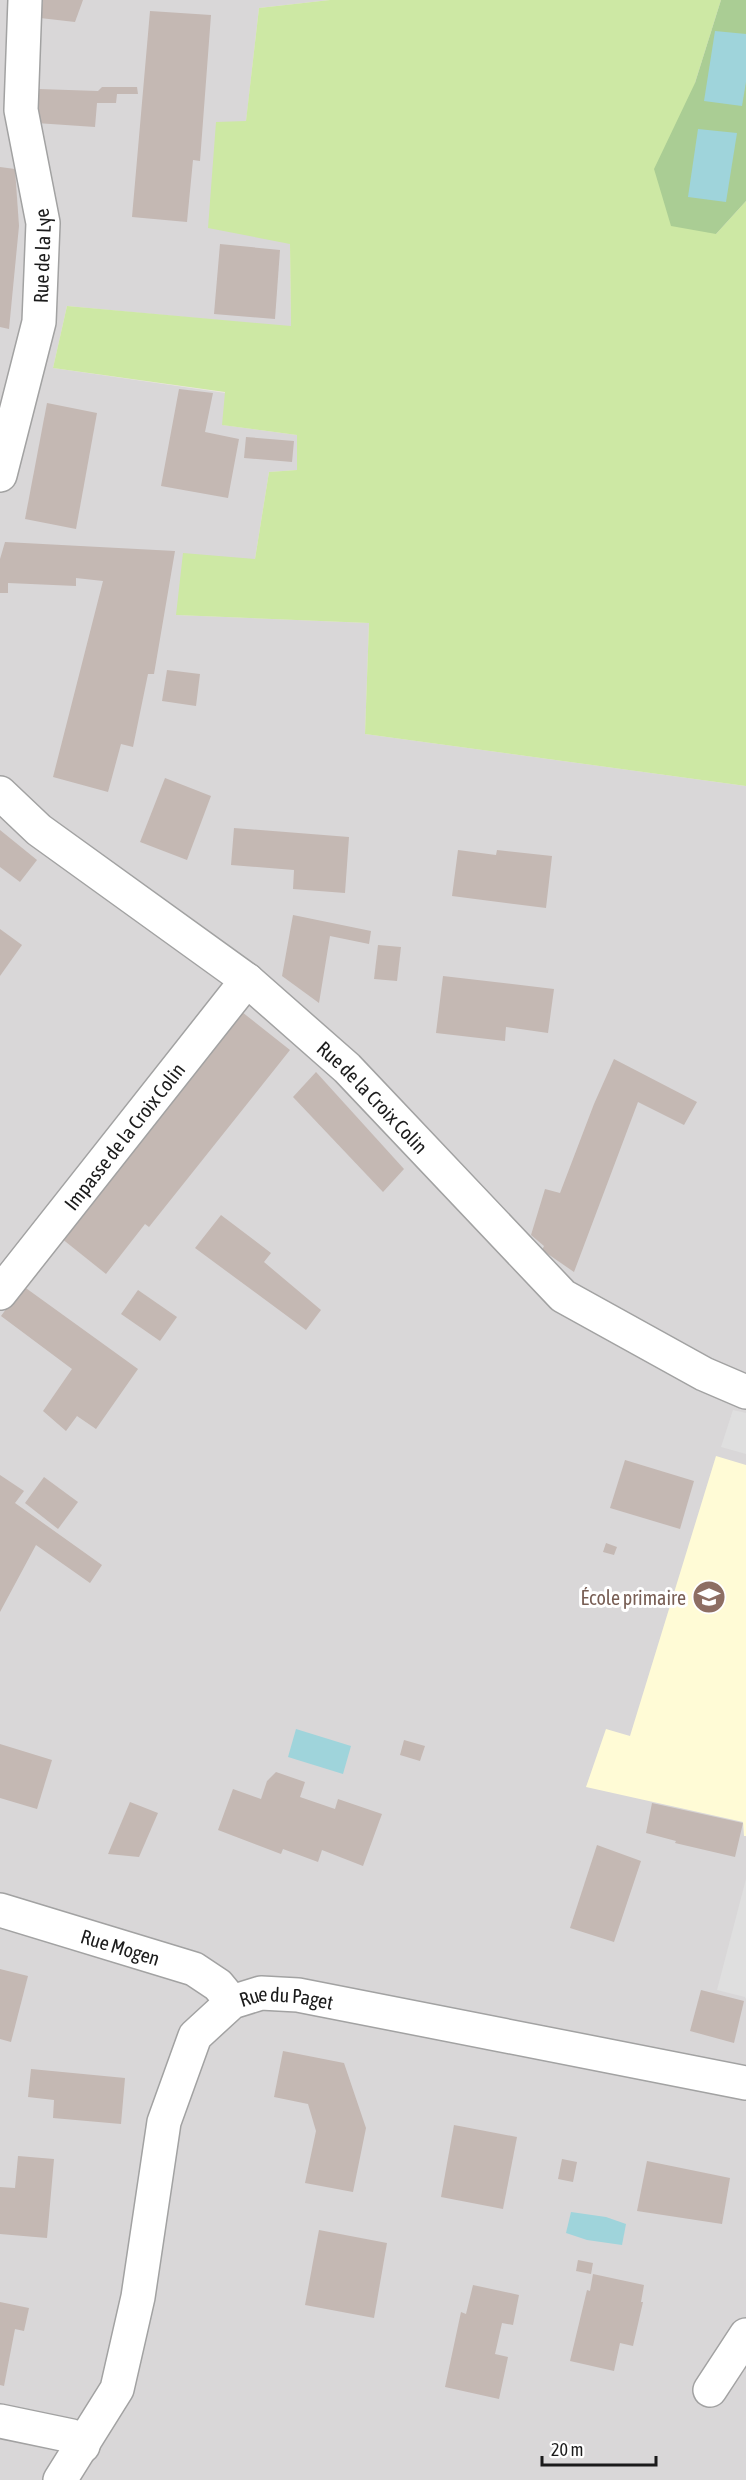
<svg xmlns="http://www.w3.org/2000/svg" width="746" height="2480" viewBox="0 0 746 2480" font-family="'Asap Condensed',sans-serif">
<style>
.residential{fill:#d9d7d8}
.education{fill:#fffbd6}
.grass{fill:#cde8a4}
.forest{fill:#aacd94}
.parking{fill:#dfdfdf}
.water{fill:#9fd4db}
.building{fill:#c4b8b3}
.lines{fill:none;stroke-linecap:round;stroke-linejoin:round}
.minor-casing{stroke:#a2a2a2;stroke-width:36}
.tertiary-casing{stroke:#a2a2a2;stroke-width:36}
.minor{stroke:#fff;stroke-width:33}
.tertiary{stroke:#fff;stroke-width:33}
.labels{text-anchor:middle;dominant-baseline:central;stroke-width:6;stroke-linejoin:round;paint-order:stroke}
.street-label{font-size:20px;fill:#1b1b1b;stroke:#fff}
.education-label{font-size:20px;fill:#785e54;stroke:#fff;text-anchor:end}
</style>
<rect width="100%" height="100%" fill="#ede7e0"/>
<polygon class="residential" points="0,0 330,0 259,8 246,122 216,123 290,244 291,327 67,306 53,368 226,393 223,425 297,435 297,470 269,472 255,559 176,615 369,623 365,734 746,786 746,2480 0,2480"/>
<polygon class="education" points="716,1456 746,1465 746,1836 744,1836 743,1822 586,1787 606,1729 630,1736"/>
<polygon class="grass" points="330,0 721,0 695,83 716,234 746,201 746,786 365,734 369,623 176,615 183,553 255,559 269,472 297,470 297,435 222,425 225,392 53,368 67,306 291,326 290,244 208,228 216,122 246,121 259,8"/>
<polygon class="forest" points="721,0 746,0 746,201 716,234 671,226 654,169 695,83"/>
<g class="parking">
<polygon points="733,1410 746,1413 746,1454 721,1447"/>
<polygon points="746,1879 746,1999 745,1997 717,1990"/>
</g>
<g class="water">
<polygon points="715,31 746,34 746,82 742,106 704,101"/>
<polygon points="698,129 737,133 726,202 688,197"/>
<polygon points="296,1729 351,1746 343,1774 288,1757"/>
<polygon points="571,2212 606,2217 626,2224 622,2245 587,2240 566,2233"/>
</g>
<g class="building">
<polygon points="43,0 83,0 75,22 40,18"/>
<polygon points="150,11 211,15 200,161 193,160 187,222 132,217"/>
<polygon points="102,87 137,87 138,94 117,94 116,103 97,103 95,127 36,123 39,89 98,91"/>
<polygon points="0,167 15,169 19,226 9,329 0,327"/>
<polygon points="220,244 280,250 275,319 214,314"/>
<polygon points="179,389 213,393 205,432 239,439 228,498 161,486"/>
<polygon points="47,403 97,413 76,529 25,519"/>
<polygon points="246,437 294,441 292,462 244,458"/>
<polygon points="5,542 175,551 154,674 148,674 133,747 121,744 108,792 53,777 103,581 76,578 76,586 8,583 8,593 0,593 0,559"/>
<polygon points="167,670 200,674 196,706 162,701"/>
<polygon points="165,778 211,796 187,860 140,842"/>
<polygon points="234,828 349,837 345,893 293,889 294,870 231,865"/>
<polygon points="0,830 37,860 20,882 0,867"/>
<polygon points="458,850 496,855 497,850 552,856 546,908 452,896"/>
<polygon points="293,915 371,931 369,944 330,936 319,1003 282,976"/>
<polygon points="0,929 22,945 0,976"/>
<polygon points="378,945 401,947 397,981 374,979"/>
<polygon points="443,976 554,989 548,1033 506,1027 505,1041 436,1033"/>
<polygon points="242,1012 290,1050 149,1227 145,1224 106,1274 61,1238"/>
<polygon points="614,1059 697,1102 684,1125 638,1102 574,1272 542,1250 544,1246 531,1235 545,1189 560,1193 594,1104"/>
<polygon points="316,1072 404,1169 383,1192 293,1097"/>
<polygon points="221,1215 271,1253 264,1262 321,1310 306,1330 195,1248"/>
<polygon points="23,1286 138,1369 96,1429 77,1416 66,1431 43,1411 72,1369 1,1316"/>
<polygon points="138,1290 177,1317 160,1341 121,1314"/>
<polygon points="625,1460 694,1481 680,1529 610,1508"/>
<polygon points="0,1475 24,1491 15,1503 102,1565 90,1583 36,1545 0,1612"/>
<polygon points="44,1477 78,1502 58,1529 25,1503"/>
<polygon points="606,1543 617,1547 614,1555 603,1552"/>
<polygon points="404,1740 425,1746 420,1761 400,1755"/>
<polygon points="0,1744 52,1760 37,1809 0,1798"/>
<polygon points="276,1772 305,1782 300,1797 335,1809 338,1799 382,1814 363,1866 322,1850 318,1862 283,1849 281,1854 218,1830 233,1789 261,1799 267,1781"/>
<polygon points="130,1802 158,1813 139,1857 108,1854"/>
<polygon points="652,1803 743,1823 735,1857 675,1843 676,1841 646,1833"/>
<polygon points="597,1845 641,1861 614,1942 570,1928"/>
<polygon points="0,1969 28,1976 11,2042 0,2039"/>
<polygon points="701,1990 744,2001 734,2043 690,2031"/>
<polygon points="283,2051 344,2063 366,2128 353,2192 305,2183 316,2131 308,2104 274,2097"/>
<polygon points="31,2069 125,2078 121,2124 53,2118 54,2100 28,2097"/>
<polygon points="454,2125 517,2137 503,2209 441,2197"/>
<polygon points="18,2156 54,2159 47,2238 0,2234 0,2187 15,2188"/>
<polygon points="562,2159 577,2162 573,2182 558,2179"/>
<polygon points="647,2161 730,2178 722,2224 637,2211"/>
<polygon points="319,2230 387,2243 374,2318 305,2305"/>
<polygon points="578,2260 593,2263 591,2274 576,2271"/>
<polygon points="593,2274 644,2285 641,2302 643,2302 633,2346 620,2343 614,2371 570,2361 587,2290 590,2291"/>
<polygon points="473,2285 519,2295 513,2325 502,2323 495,2354 508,2357 499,2399 445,2387 461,2312 466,2314"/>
<polygon points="0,2302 29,2308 24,2331 15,2329 4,2386 0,2385"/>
</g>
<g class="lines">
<defs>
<g id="minor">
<path id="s1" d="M0,475L39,322L43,223L21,110L25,0"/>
<path id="s2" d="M0,1293L247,980"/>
<path id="s3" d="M0,1910L194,1969L218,1985L232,2002"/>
<polyline points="710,2390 746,2335"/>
<polyline points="0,2421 72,2436 83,2446"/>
<path id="s4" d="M60,2480L117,2389L138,2297L164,2122L195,2036L232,2002L261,1993L298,1995L746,2083"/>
</g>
<g id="tertiary">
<path id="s5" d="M0,793L39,830L247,980L347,1068L563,1296L704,1374L746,1392"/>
</g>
</defs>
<use href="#minor" class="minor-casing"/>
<use href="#tertiary" class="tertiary-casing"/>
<use href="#minor" class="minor"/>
<use href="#tertiary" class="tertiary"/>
</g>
<defs>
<symbol id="school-disc" viewBox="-11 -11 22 22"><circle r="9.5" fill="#8d6e63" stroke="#fff"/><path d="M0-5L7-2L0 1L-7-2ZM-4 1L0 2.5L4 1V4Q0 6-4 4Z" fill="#fff"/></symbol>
</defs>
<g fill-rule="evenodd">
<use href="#school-disc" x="690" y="1578" width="38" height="38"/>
</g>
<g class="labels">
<g class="street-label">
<text stroke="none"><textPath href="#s1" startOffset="224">Rue de la Lye</textPath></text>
<text stroke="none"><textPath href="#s5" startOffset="482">Rue de la Croix Colin</textPath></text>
<text stroke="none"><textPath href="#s2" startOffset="200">Impasse de la Croix Colin</textPath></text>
<text stroke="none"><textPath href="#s3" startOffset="126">Rue Mogen</textPath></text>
<text stroke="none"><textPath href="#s4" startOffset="576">Rue du Paget</textPath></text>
</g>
<g class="education-label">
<text x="686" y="1597">École primaire</text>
</g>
</g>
<path d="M542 2456v9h114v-9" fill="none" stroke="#1b1b1b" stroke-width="3"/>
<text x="551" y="2456" font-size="18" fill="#1b1b1b" stroke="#ffffff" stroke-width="4.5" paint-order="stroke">20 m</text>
</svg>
